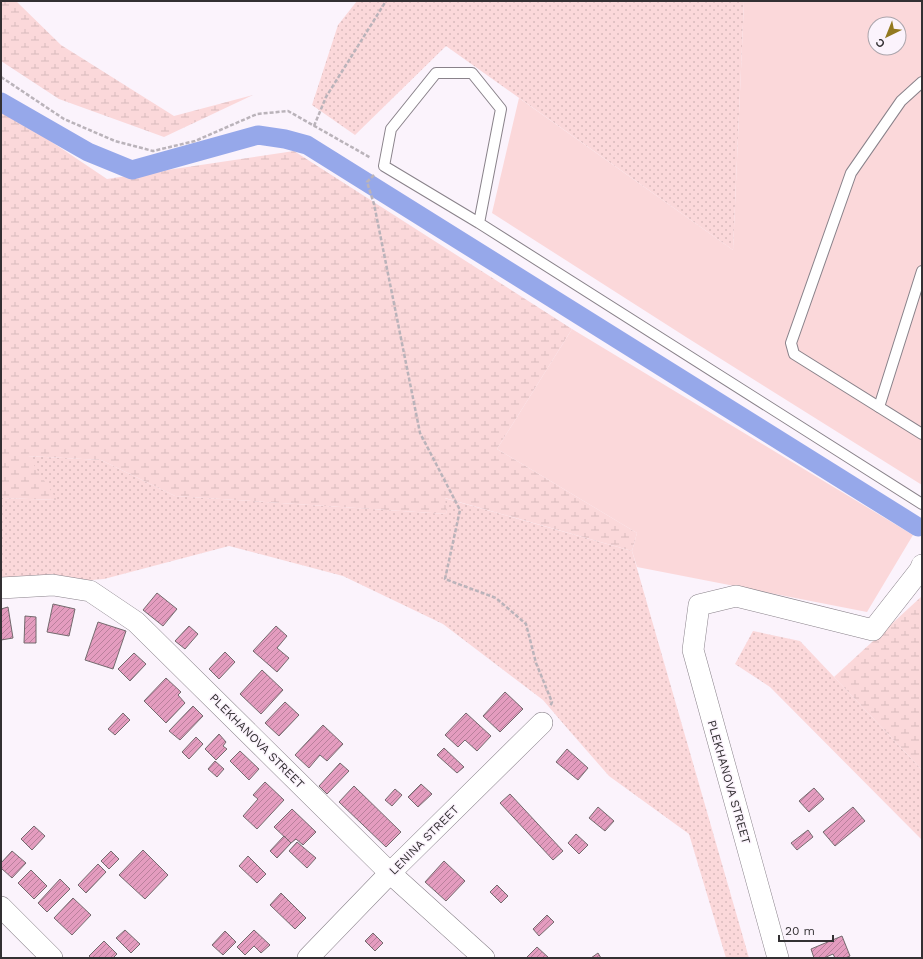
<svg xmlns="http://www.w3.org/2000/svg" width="923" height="959" viewBox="0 0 923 959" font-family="'Work Sans',sans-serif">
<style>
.grass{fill:url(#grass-dots)}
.wetland{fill:url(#wetland-marsh)}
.garden{fill:#fbd8da;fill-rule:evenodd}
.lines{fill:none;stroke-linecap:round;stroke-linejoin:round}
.canal{stroke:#96a8ea;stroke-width:19}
.building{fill:url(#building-hatch);stroke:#746a6e}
.service-casing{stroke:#89828a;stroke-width:12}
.minor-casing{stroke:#89828a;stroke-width:22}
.path{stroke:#bab3ba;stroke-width:2.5;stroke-dasharray:4 2;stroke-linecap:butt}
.service{stroke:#fff;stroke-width:10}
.minor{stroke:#fff;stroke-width:21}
.labels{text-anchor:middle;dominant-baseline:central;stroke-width:3;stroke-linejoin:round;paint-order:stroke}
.street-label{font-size:12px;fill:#333033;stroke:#fbf3fc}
</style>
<defs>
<pattern id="grass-dots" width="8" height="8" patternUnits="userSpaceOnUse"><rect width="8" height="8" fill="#fbd8da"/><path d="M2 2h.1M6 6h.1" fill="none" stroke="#d8babc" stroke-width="1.8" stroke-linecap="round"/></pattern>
<pattern id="wetland-marsh" width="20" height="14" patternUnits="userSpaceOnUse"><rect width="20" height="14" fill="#fbd8da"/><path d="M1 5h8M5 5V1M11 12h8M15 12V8" fill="none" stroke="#d8babc"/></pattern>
<pattern id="building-hatch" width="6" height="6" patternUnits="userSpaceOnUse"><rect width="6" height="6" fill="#e49cbf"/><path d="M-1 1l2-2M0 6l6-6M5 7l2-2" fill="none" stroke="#b9809c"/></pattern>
</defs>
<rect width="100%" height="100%" fill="#fbf3fc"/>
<g class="grass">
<polygon points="357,1 744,1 733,250 446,46 355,135 312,105 338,25"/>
<polygon points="27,456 101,460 175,496 447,514 444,498 632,551 749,958 726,958 689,834 609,776 567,728 543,700 443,624 343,576 229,546 104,579 69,582 1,581 1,498 56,500"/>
<polygon points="753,631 800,641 922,770 922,840 770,687 735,664"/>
</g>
<g class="wetland">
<polygon points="1,1 16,1 61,45 174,116 253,95 164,137 59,99 1,61"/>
<polygon points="1,108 107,179 294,151 572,329 497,449 637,533 632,551 445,498 447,514 175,496 101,460 28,456 57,500 1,498"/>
<polygon points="922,596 922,770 834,677"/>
</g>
<g class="garden">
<path d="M744,1H922V485L686,337L492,213L519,98L733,250ZM875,24H899V48H875Z"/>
<polygon points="572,329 913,535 867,612 637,567 632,551 637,533 497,449"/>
</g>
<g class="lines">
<polyline class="canal" points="1,102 88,152 132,170 258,135 285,139 307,145 918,527"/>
</g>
<g class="building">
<polygon points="157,593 177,609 163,626 143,610"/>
<polygon points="53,604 75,609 69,636 47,632"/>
<polygon points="8,607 13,638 1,640 1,609"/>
<polygon points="25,616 36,617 36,643 24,643"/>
<polygon points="98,622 126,631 113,669 85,660"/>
<polygon points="189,626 198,634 185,649 175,641"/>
<polygon points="276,626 287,636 277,648 289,658 277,672 253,651"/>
<polygon points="225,652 235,662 219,679 209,669"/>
<polygon points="134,653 146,664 130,681 118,669"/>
<polygon points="262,670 283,690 261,714 240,694"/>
<polygon points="166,678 181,692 178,695 185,703 166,723 144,701"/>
<polygon points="505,692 523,709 500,732 483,716"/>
<polygon points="285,702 299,715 279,736 265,723"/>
<polygon points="193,706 203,716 180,740 169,731"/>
<polygon points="123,713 130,720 115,735 108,729"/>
<polygon points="466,713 491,736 477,751 465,740 458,747 445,735"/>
<polygon points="323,725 343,744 327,761 320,755 309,768 295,755"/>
<polygon points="219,734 226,742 223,746 227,749 216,760 205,749"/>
<polygon points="196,737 203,744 189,759 182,752"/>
<polygon points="444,748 464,767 457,773 437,755"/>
<polygon points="567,749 588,768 578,780 556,762"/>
<polygon points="240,751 259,769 249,780 230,761"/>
<polygon points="215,761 224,769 217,777 208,769"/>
<polygon points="340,763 349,771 327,794 319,786"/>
<polygon points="265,782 284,800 257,829 243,816 258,799 253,795"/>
<polygon points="421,784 432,794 418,807 408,797"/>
<polygon points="354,786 401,832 386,847 339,802"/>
<polygon points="814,788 824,799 809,812 799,801"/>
<polygon points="395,789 402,795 392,806 385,800"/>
<polygon points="510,794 563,851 553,860 500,803"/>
<polygon points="598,807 614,821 605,831 589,818"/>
<polygon points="853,807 865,821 835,846 823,832"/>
<polygon points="292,809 316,832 303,845 296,839 291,843 274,827"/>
<polygon points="34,826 45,836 32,850 21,839"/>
<polygon points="808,830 813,837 797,850 791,843"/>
<polygon points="576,834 588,845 579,854 568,843"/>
<polygon points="284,836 291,843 277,858 270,851"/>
<polygon points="297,842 316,858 307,868 289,851"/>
<polygon points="143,850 168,875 145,899 119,875"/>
<polygon points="12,851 26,863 12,878 1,868 1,863"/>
<polygon points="111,851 119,859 109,869 101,861"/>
<polygon points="248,856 266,874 257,883 239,866"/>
<polygon points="444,861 465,881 446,901 425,882"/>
<polygon points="98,864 106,872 86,893 78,885"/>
<polygon points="31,870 47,886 34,899 18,883"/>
<polygon points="60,879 70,889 47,912 38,903"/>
<polygon points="497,885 508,896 501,903 490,892"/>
<polygon points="281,893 306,918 295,929 270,905"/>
<polygon points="73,898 91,915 72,935 54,918"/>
<polygon points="547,915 554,922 539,936 533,929"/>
<polygon points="125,930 140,944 131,953 116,938"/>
<polygon points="254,930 270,945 261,953 254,946 245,955 237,947"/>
<polygon points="225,931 236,942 223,955 212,945"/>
<polygon points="373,933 383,943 375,951 365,941"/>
<polygon points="842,936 850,956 845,958 835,958 833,954 824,958 814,958 811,949"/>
<polygon points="104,941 117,954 113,958 91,958 89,956"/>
<polygon points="537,947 549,958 526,958"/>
<polygon points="598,953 601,958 591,958"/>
</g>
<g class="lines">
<defs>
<g id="service">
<polyline points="922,82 901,101 851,173 791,343 794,354 922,434"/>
<polyline points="479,223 501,109 472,73 436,73 391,129 384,166 479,223 922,504"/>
<polyline points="879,407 922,271"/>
</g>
<g id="minor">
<polyline points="1,588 53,585 90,591 136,622 390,873 484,958"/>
<polyline points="1,907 52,958"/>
<polyline points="308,958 390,873 542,723"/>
<polyline points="778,958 693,650 699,605 736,596 873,630 920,570 922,565"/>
</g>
</defs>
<use href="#service" class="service-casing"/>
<use href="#minor" class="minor-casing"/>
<g class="path">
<polyline points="1,77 64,119 115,141 153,151 195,141 257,114 288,111 371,158"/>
<polyline points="314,126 326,97 386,1"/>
<polyline points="374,175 367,182 374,204 420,433 460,510 445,579 496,598 526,624 536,663 552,702 550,707"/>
</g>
<use href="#service" class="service"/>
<use href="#minor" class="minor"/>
</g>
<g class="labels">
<g class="street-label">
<text transform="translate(257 741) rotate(45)">PLEKHANOVA STREET</text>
<text transform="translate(729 782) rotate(74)">PLEKHANOVA STREET</text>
<text transform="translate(424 840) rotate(-45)">LENINA STREET</text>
</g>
</g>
<rect width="923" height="959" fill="none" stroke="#333033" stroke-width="4"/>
<g transform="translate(887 36) rotate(223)"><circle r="19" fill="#fbf3fc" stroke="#aba5ac"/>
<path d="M0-3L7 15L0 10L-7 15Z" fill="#937920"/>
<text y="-6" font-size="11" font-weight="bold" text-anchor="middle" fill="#333033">С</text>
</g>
<path d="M779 935v6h54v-6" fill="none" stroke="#333033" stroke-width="2"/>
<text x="785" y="935" font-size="12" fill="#333033" stroke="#fbf3fc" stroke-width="3" paint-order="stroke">20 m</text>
</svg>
